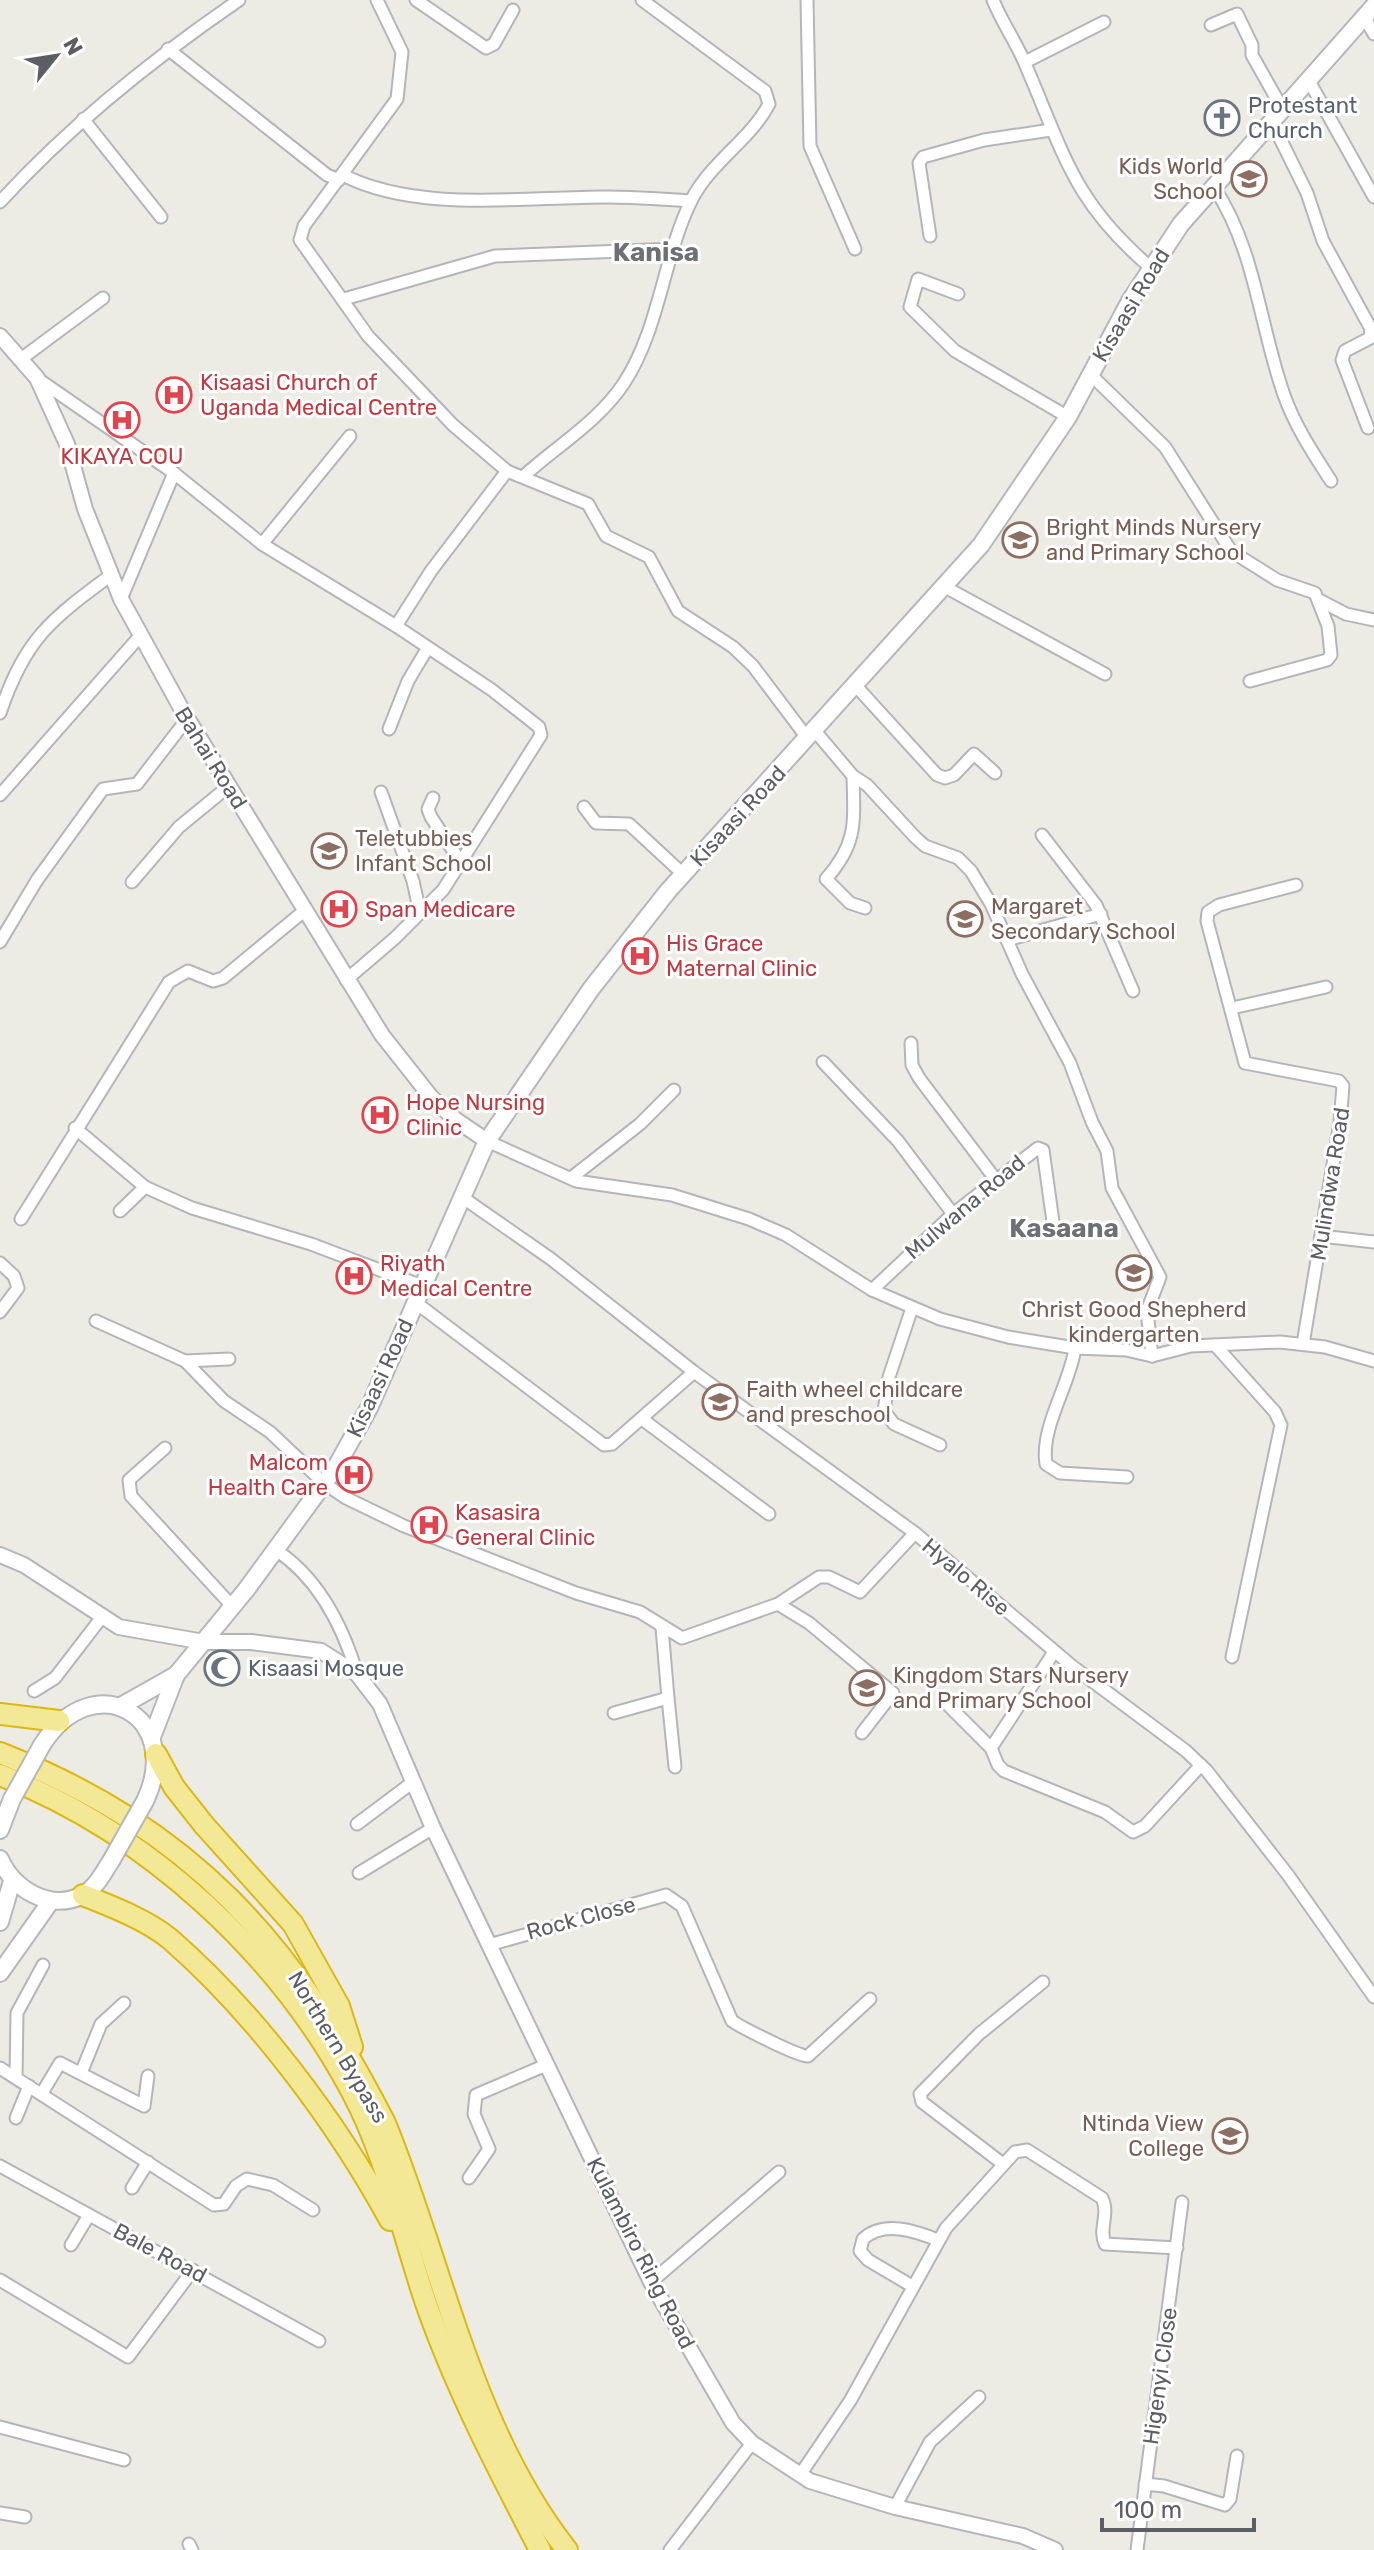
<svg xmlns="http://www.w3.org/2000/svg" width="1374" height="2550" viewBox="0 0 1374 2550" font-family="Rubik,sans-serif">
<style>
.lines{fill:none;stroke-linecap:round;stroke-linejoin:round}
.minor-casing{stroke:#b4b5ba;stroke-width:15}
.tertiary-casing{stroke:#b4b5ba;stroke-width:18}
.secondary-casing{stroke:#b5b7bc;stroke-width:20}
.motorway-casing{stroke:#dcb815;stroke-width:24}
.minor{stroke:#fff;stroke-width:11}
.tertiary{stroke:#fff;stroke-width:14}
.secondary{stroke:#fff;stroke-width:16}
.motorway{stroke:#f3e895;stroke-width:20}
.secondary-bridge-casing{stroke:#b5b7bc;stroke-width:20;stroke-linecap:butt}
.secondary-bridge{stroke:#fff;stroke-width:16}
.labels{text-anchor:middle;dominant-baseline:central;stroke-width:6;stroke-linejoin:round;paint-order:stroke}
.worship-label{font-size:22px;fill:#5b616d;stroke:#fff;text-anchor:start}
.education-label{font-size:22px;fill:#785e54;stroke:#fff;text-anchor:start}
.street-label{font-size:22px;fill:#5c5e63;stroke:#fff}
.health-label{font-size:22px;fill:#be3a42;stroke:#fff;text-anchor:start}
.quarter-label{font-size:26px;font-weight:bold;fill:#6d7075;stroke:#fff}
</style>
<rect width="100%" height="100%" fill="#edece4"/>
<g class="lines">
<defs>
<g id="minor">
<polyline points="377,0 402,52 397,99 304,226 300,240 368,336 453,425 507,471"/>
<polyline points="416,0 486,48 494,44 513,10"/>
<polyline points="807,0 810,146 855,249"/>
<path d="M993,0C1002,23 1017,43 1026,66C1065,156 1073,201 1151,268"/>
<polyline points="1365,18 1374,34"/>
<polyline points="1211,25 1237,14 1252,45 1252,55 1283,110"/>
<polyline points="168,49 327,175 339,180"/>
<polyline points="1025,62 1104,22"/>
<polyline points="1309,81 1374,197"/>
<polyline points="83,119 161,217"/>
<polyline points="1272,122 1307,193 1323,241 1371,329 1370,338 1345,351 1342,360 1368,428"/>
<path d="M343,175C417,213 523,197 605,197C633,197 662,199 691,201"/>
<path d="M1214,187C1256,251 1259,324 1284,395C1295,426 1313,453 1331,481"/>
<path d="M0,202C71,124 153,59 239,0"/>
<polyline points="930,236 919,163 923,157 984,140 1051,130"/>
<polyline points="958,294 918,279 910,307 955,351 1068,417"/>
<polyline points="344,299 495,256 674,249"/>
<polyline points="21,359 103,298"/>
<polyline points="1090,374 1165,447 1231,551 1277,580 1315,593 1328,626 1331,655 1327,660 1250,681"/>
<polyline points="38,379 174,473 262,544 396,626 492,690 539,727 541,735 443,890 395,938 346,980"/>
<path d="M525,475C557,446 600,420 624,383C660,328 663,257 692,199C711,162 751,139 769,104L765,91L642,0"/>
<polyline points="262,544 350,436"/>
<polyline points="945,587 1105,674"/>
<polyline points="121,599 174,473"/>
<polyline points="1319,600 1346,614 1374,620"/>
<polyline points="396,626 431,571 507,471 588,504 606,536 649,557 678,611 733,647 753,666 808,739"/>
<polyline points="856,686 937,775 945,778 954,775 974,754 995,773"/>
<path d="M0,713C25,639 50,620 111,575"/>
<polyline points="389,729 408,681 427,649"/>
<polyline points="815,731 853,776 867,785 915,837 925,846 958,858 971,871 991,904 1022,974 1070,1063 1092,1122 1107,1151 1112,1188 1160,1277 1147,1311 1152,1356"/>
<path d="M853,776C854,822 858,843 826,879L850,903L865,908"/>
<polyline points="381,792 413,881 420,913"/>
<polyline points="0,795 140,636"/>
<polyline points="433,798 428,809 431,817 460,861"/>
<polyline points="584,807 596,823 629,824 683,874"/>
<polyline points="1042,835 1096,905 1133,991"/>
<polyline points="132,882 179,827 229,786"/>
<polyline points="1296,885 1219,905 1208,912 1207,921 1245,1063 1339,1081 1343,1086 1340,1122 1303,1344"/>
<polyline points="1007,940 1101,914"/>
<polyline points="0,942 37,880 103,789 137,784 187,719"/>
<polyline points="1232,1008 1326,987"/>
<polyline points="911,1043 912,1065 919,1078 996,1180"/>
<polyline points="823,1062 898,1141 953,1214"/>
<polyline points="75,1128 145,1187"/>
<polyline points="487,1141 576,1181 672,1195 749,1219 786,1235 872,1290 940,1319 1008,1337 1075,1348 1126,1350 1152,1356 1191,1346 1280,1342 1325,1347 1374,1361"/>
<polyline points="571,1178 640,1124 674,1090"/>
<polyline points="462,1197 551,1259 694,1372 915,1533 1072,1666 1186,1751 1207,1771 1288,1875 1374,1997"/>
<polyline points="120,1211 145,1187 192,1208 311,1244 422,1286"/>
<polyline points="21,1219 169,982 188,971 213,981 223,978 304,911"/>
<polyline points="1321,1236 1374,1242"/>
<polyline points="0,1263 14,1276 18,1288 0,1312"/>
<polyline points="872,1290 953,1214 1038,1148 1043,1150 1053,1222"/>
<polyline points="415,1302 604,1445 612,1444 694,1372"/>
<polyline points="912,1308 889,1377 884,1411 894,1424 940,1445"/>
<polyline points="96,1321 185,1361 224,1401 270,1432 325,1484 346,1498 404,1526 576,1593 640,1612 682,1638 778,1604 819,1577 829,1577 860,1592 915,1533"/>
<polyline points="1215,1345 1275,1412 1281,1425 1232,1657"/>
<path d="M1075,1348C1070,1385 1040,1427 1046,1464L1060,1473L1127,1477"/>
<polyline points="185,1361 229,1359"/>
<polyline points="642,1419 769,1514"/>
<polyline points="165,1448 129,1480 131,1496 232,1606"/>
<path d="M276,1550C318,1578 343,1627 357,1674"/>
<polyline points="778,1604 809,1623 893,1693 862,1733"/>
<polyline points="34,1691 55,1678 102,1617"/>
<polyline points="668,1698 675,1767"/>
<polyline points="944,1701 991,1748 998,1765 1004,1771 1105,1812 1133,1832 1145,1826 1201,1765"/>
<polyline points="614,1713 668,1698 662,1628"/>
<polyline points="991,1748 1054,1652"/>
<polyline points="357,1824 413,1782"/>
<polyline points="359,1873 433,1828"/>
<path d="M489,1945L666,1895L682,1906L732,2021C741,2027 801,2058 808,2056L870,1999"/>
<polyline points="0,2068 214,2205 224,2204 236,2186 247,2179 273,2185 313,2210"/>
<polyline points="81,2073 101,2024 124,2003"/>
<polyline points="16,2078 17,2013 43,1965"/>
<polyline points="42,2093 60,2063 144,2106 148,2076"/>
<polyline points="16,2118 29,2086"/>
<polyline points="1003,2164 922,2102 920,2094 979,2034 1043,1982"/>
<polyline points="0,2166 319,2341"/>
<polyline points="469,2178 489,2149 474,2114 476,2095 546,2065"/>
<polyline points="132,2188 148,2162"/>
<polyline points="71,2245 89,2215"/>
<polyline points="0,2280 128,2357 193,2270"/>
<polyline points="651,2282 779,2172"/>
<path d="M912,2286L868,2260L860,2251L863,2239C884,2220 915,2231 938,2240"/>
<polyline points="0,2427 124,2460"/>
<path d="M800,2475L850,2401L946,2228L1015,2152L1027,2150L1102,2198C1110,2214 1098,2229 1105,2244L1177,2248"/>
<polyline points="1145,2484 1164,2486 1225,2505 1230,2499 1237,2456"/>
<polyline points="895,2507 930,2442 979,2397"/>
<polyline points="0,2513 25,2517"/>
<polyline points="189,2544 192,2550"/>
<polyline points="670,2550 752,2443"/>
<polyline points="1137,2550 1182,2202"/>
</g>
<g id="tertiary">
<polyline points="0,336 37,378 67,444 85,509 121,599 181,708 382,1035 431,1097 456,1120 487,1141"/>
<polyline points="0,1555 24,1565 119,1627 204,1642 251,1642 321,1651 357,1674 380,1704 433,1828 651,2282 733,2423 752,2443 810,2481 895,2507 1023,2536 1055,2550"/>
</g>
<g id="secondary">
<polyline points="121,1706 176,1675"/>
<polyline points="152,1737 176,1675 246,1590 336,1467 369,1408 487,1141 591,989 668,891 981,545 1068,417 1130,301 1181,224 1374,6"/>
<path d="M42,1745C93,1664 185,1716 145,1801"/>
<polyline points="0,1830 12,1799"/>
<path d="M0,1859C13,1889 50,1912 83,1895C96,1888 103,1873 111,1861"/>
<polyline points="0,1922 12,1881"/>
<polyline points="0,1973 51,1901"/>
</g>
<g id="motorway">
<polyline points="0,1714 59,1721"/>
<path d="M0,1753C192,1829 292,1942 385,2123C443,2264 470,2427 567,2550"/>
<polyline points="156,1754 174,1787 204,1825 293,1924 339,2006 352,2047"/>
<path d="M0,1775C147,1832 278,1953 352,2092C388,2159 403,2238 428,2309C458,2393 499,2471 540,2550"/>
<path d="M83,1895C111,1906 147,1920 170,1939C255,2013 336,2121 390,2220"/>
</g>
</defs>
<use href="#minor" class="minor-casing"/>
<use href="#tertiary" class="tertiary-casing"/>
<use href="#secondary" class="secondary-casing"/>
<use href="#motorway" class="motorway-casing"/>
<use href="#minor" class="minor"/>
<use href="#tertiary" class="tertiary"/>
<use href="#secondary" class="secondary"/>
<use href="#motorway" class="motorway"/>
<defs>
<g id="secondary-bridge">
<polyline points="12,1799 42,1745"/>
<polyline points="111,1861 145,1801"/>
</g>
</defs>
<use href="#secondary-bridge" class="secondary-bridge-casing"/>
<use href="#secondary-bridge" class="secondary-bridge"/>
</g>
<defs>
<symbol id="church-ring" viewBox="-11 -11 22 22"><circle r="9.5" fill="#fff" stroke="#6b7280" stroke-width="1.5"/><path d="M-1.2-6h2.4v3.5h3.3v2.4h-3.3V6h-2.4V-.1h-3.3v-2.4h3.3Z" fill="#6b7280"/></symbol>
<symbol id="school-ring" viewBox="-11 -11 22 22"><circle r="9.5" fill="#fff" stroke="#8d6e63" stroke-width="1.5"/><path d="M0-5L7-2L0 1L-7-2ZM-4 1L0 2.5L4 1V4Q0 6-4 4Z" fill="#8d6e63"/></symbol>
<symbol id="hospital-ring" viewBox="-11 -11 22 22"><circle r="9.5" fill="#fff" stroke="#e0444e" stroke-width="1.5"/><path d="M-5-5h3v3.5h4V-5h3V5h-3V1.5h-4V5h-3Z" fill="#e0444e"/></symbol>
<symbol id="mosque-ring" viewBox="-11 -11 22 22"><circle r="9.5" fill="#fff" stroke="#6b7280" stroke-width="1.5"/><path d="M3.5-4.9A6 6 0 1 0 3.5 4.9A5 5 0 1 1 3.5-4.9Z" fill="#6b7280"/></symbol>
</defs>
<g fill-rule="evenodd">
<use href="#church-ring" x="1202" y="98" width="40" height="40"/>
<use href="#school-ring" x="1229" y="159" width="40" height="40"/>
<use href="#hospital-ring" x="154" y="375" width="40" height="40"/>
<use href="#hospital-ring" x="102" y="400" width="40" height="40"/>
<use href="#school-ring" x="1000" y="520" width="40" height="40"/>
<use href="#school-ring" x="309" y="831" width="40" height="40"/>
<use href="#hospital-ring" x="319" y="889" width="40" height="40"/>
<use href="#school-ring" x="945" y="899" width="40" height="40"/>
<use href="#hospital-ring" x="620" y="936" width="40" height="40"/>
<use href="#hospital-ring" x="360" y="1095" width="40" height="40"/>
<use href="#school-ring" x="1114" y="1253" width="40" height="40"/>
<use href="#hospital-ring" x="334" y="1256" width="40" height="40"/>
<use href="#school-ring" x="700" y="1382" width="40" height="40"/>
<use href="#hospital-ring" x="334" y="1455" width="40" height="40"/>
<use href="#hospital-ring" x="409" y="1505" width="40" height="40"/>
<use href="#mosque-ring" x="202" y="1648" width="40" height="40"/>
<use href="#school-ring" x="847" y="1668" width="40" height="40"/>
<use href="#school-ring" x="1210" y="2116" width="40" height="40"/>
</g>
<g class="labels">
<g class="worship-label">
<text x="1248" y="105">Protestant<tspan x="1248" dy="25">Church</tspan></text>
<text x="248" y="1668">Kisaasi Mosque</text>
</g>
<g class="education-label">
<text x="1223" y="166" text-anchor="end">Kids World<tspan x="1223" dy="25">School</tspan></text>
<text x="1046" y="527">Bright Minds Nursery<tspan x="1046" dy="25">and Primary School</tspan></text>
<text x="355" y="838">Teletubbies<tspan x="355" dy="25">Infant School</tspan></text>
<text x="991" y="906">Margaret<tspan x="991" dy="25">Secondary School</tspan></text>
<text x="1134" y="1309" text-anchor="middle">Christ Good Shepherd<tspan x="1134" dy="25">kindergarten</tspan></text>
<text x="746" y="1389">Faith wheel childcare<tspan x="746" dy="25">and preschool</tspan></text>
<text x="893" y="1675">Kingdom Stars Nursery<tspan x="893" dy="25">and Primary School</tspan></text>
<text x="1204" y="2123" text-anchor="end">Ntinda View<tspan x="1204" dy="25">College</tspan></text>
</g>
<g class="street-label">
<text transform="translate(1131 305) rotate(-59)">Kisaasi Road</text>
<text transform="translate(211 758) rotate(58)">Bahai Road</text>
<text transform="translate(738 816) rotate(-47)">Kisaasi Road</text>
<text transform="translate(1330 1184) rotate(-81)">Mulindwa Road</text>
<text transform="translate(965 1207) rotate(-40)">Mulwana Road</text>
<text transform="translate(380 1378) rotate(-65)">Kisaasi Road</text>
<text transform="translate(966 1577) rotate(40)">Hyalo Rise</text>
<text transform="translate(581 1918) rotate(-15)">Rock Close</text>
<text transform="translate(338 2047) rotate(59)">Northern Bypass</text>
<text transform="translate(160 2253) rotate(28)">Bale Road</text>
<text transform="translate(641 2253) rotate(63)">Kulambiro Ring Road</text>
<text transform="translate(1160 2376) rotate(-82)">Higenyi Close</text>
</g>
<g class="health-label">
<text x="200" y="382">Kisaasi Church of<tspan x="200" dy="25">Uganda Medical Centre</tspan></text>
<text x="122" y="456" text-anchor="middle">KIKAYA COU</text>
<text x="365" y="909">Span Medicare</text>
<text x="666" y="943">His Grace<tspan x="666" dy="25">Maternal Clinic</tspan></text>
<text x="406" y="1102">Hope Nursing<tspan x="406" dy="25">Clinic</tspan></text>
<text x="380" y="1263">Riyath<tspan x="380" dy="25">Medical Centre</tspan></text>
<text x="328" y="1462" text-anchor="end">Malcom<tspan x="328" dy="25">Health Care</tspan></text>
<text x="455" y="1512">Kasasira<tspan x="455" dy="25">General Clinic</tspan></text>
</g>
<g class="quarter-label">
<text x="656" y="252">Kanisa</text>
<text x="1064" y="1228">Kasaana</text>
</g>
</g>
<g transform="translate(56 56) rotate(60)" stroke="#ffffff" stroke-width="6" paint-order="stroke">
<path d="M0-6L14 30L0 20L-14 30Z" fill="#5c5e63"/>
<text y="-12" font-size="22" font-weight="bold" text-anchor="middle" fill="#5c5e63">N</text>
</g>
<path d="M1102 2518v12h152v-12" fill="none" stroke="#5c5e63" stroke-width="4"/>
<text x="1114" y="2518" font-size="24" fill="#5c5e63" stroke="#ffffff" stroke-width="6" paint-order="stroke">100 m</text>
</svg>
